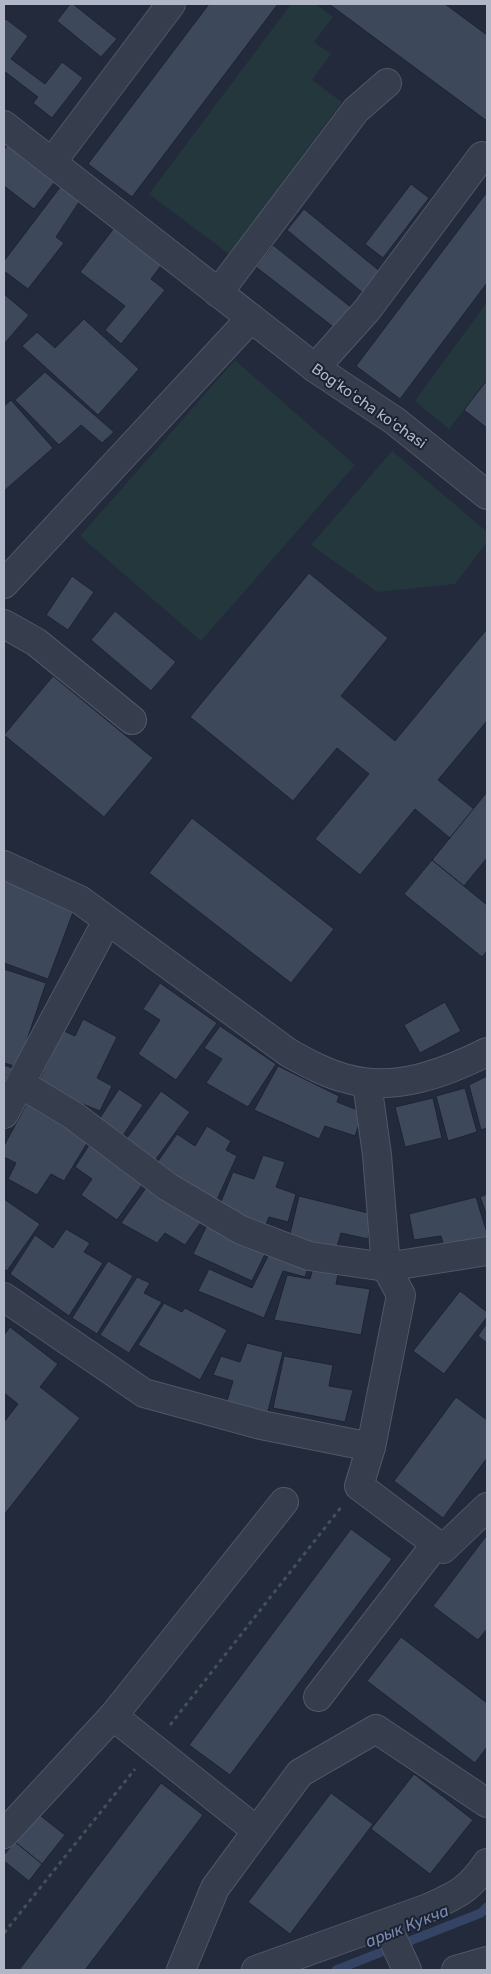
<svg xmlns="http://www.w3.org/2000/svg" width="491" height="1974" viewBox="0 0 491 1974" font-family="Rubik,sans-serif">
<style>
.green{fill:#24373d}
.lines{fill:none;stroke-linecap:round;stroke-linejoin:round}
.stream{stroke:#354364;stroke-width:9}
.building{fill:#3e485b;stroke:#1d2433}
.minor-casing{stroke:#515767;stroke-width:30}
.path{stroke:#3f5357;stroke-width:3;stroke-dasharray:4 4;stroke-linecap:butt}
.minor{stroke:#363d4c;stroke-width:28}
.labels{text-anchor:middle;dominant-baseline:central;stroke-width:4;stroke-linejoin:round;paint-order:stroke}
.street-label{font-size:15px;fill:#b2b7c8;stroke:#1b2231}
.water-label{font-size:16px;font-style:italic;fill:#798ab1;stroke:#1b2231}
</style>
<rect width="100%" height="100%" fill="#222a3c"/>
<g class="green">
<polygon points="291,4 316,4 333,17 314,42 331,54 312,80 342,102 229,254 149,194"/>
<polygon points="487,302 487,380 449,429 415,401"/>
<polygon points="235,360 355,465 201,641 80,536"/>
<polygon points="392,451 487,532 487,542 455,584 377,592 311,545"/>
</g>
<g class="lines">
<polyline class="stream" points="336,1970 481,1913 487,1907"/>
</g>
<g class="building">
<polygon points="70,4 73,4 117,39 101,57 57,21"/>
<polygon points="209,4 278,4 132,197 88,164"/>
<polygon points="329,4 445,4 487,35 487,121"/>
<polygon points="6,19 28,36 11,59 45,84 62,62 83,78 52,118 33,103 38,97 4,71 4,21"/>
<polygon points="9,143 57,179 34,209 4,186 4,150"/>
<polygon points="64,182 83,196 56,237 64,243 28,289 4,271 4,261"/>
<polygon points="411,184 429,198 383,258 365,244"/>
<polygon points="487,192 487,283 400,399 356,366"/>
<polygon points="304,209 382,273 364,294 287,230"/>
<polygon points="118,223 165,260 151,279 165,290 121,344 105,330 125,306 80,272"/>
<polygon points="273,245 352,308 336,329 256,267"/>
<polygon points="4,294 29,315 4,344"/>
<polygon points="84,319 139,369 98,415 22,346 37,332 55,348"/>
<polygon points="45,372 114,432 102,443 81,425 59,445 15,400"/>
<polygon points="487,380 487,428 464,410"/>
<polygon points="11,400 53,448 4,491 4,406"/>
<polygon points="309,573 388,638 341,696 395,741 487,629 487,721 438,780 474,809 450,838 415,809 360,875 315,839 369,774 337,748 293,801 190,717"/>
<polygon points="72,576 94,592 68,630 46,615"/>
<polygon points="115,611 176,662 151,691 91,640"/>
<polygon points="53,676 153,758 104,817 4,735"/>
<polygon points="487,792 487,858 464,886 432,860"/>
<polygon points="192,818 334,929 291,983 149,873"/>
<polygon points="432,860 487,905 487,951 482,957 404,894"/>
<polygon points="4,881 75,907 48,979 4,963"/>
<polygon points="4,969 46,983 18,1067 4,1063"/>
<polygon points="160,983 217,1023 176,1080 138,1054 160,1020 143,1009"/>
<polygon points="445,1002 461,1031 420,1053 404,1025"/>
<polygon points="83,1019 117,1037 97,1078 112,1086 100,1111 70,1099 34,1090 64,1031 75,1036"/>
<polygon points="220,1026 276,1064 248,1107 206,1083 222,1059 204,1048"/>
<polygon points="4,1065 12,1068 4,1083"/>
<polygon points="278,1066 339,1096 337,1102 363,1112 355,1136 325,1126 319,1139 254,1110"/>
<polygon points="487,1076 487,1128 481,1130 469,1085"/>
<polygon points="465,1088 477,1132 448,1141 436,1096"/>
<polygon points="119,1089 143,1105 122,1137 98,1121"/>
<polygon points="161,1091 190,1112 154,1162 124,1142"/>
<polygon points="433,1098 442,1138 405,1147 395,1107"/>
<polygon points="27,1103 92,1135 64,1181 51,1174 37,1195 8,1179 16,1163 4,1157 4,1146"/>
<polygon points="207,1126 231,1141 226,1150 237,1156 214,1206 156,1164 177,1134 195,1146"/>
<polygon points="95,1136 150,1174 117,1220 81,1195 92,1179 75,1167"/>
<polygon points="263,1155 285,1162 276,1187 296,1194 288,1222 269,1217 265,1227 218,1209 233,1172 254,1179"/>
<polygon points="153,1178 206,1215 185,1245 165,1233 157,1243 121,1223"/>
<polygon points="487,1194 487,1216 480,1197"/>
<polygon points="299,1196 372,1214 368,1239 341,1233 336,1250 289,1238"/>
<polygon points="476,1197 487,1233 487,1241 446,1253 441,1236 414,1240 409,1214"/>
<polygon points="4,1199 40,1224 7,1271 4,1269"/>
<polygon points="210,1219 269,1246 252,1281 193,1254"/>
<polygon points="66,1229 90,1243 84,1252 103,1263 69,1316 10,1274 35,1235 53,1248"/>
<polygon points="271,1250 310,1261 305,1277 283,1271 264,1318 198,1291 209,1269 252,1288"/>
<polygon points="315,1260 340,1265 336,1284 370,1289 361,1335 274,1320 287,1275 310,1279"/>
<polygon points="108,1261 133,1276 97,1334 72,1318"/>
<polygon points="137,1277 150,1283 144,1293 162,1302 129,1353 100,1335"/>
<polygon points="460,1291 487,1312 487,1317 444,1374 413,1351"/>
<polygon points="164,1303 182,1312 185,1308 227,1330 200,1380 138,1345"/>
<polygon points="487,1323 487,1343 478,1336"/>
<polygon points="10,1327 58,1364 40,1387 80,1418 4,1515 4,1422 18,1404 4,1393 4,1335"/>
<polygon points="247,1343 283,1352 267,1415 226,1404 233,1381 213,1375 221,1356 240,1362"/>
<polygon points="284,1356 333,1365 329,1386 353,1390 345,1422 273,1408"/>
<polygon points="456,1397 487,1420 487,1458 443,1518 394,1481"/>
<polygon points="351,1529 392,1559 230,1775 189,1745"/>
<polygon points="487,1535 487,1629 478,1640 433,1606"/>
<polygon points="401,1637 487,1703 487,1747 475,1763 367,1681"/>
<polygon points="414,1774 473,1820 430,1874 371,1829"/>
<polygon points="161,1783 203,1815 85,1970 19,1970"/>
<polygon points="331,1793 373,1824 290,1934 248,1902"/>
<polygon points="37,1813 65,1835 42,1864 15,1842"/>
<polygon points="15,1842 42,1864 29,1881 4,1861 4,1855"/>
</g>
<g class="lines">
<defs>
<g id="minor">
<polyline points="4,125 315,368 395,421 487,495"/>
<polyline points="52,162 171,4"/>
<polyline points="218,293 356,110 387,83"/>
<polyline points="315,368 367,310 482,156"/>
<polyline points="4,584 251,318"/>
<polyline points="4,624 36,642 132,720"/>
<path d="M4,865L80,900L289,1053C307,1063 327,1074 348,1079C395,1092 445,1073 487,1052"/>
<polyline points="367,1083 377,1155 386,1267 401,1295 371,1447 359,1486 443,1549 487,1507"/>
<polyline points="21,1084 74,1116 168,1187 241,1230 309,1256 386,1267 487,1251"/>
<polyline points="4,1114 107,921"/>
<polyline points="4,1297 144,1393 261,1425 371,1447"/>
<polyline points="318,1697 436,1544"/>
<polyline points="113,1716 284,1502"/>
<polyline points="257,1831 300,1773 376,1729 487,1803"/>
<polyline points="4,1834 113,1716 257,1831 215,1888 181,1970"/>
<polyline points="386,1924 407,1970"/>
<path d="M256,1970L428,1908C457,1895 470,1889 487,1863"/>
<polyline points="456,1970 487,1961"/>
</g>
</defs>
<use href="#minor" class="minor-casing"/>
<g class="path">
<polyline points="170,1725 342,1506"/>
<polyline points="4,1933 135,1769"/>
</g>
<use href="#minor" class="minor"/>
</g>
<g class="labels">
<g class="street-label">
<text transform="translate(369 406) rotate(35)">Bogʻkoʻcha koʻchasi</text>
</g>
<g class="water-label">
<text transform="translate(407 1926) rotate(-22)">арык Кукча</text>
</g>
</g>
<rect width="491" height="1974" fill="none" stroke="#b2b7c8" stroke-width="10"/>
</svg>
